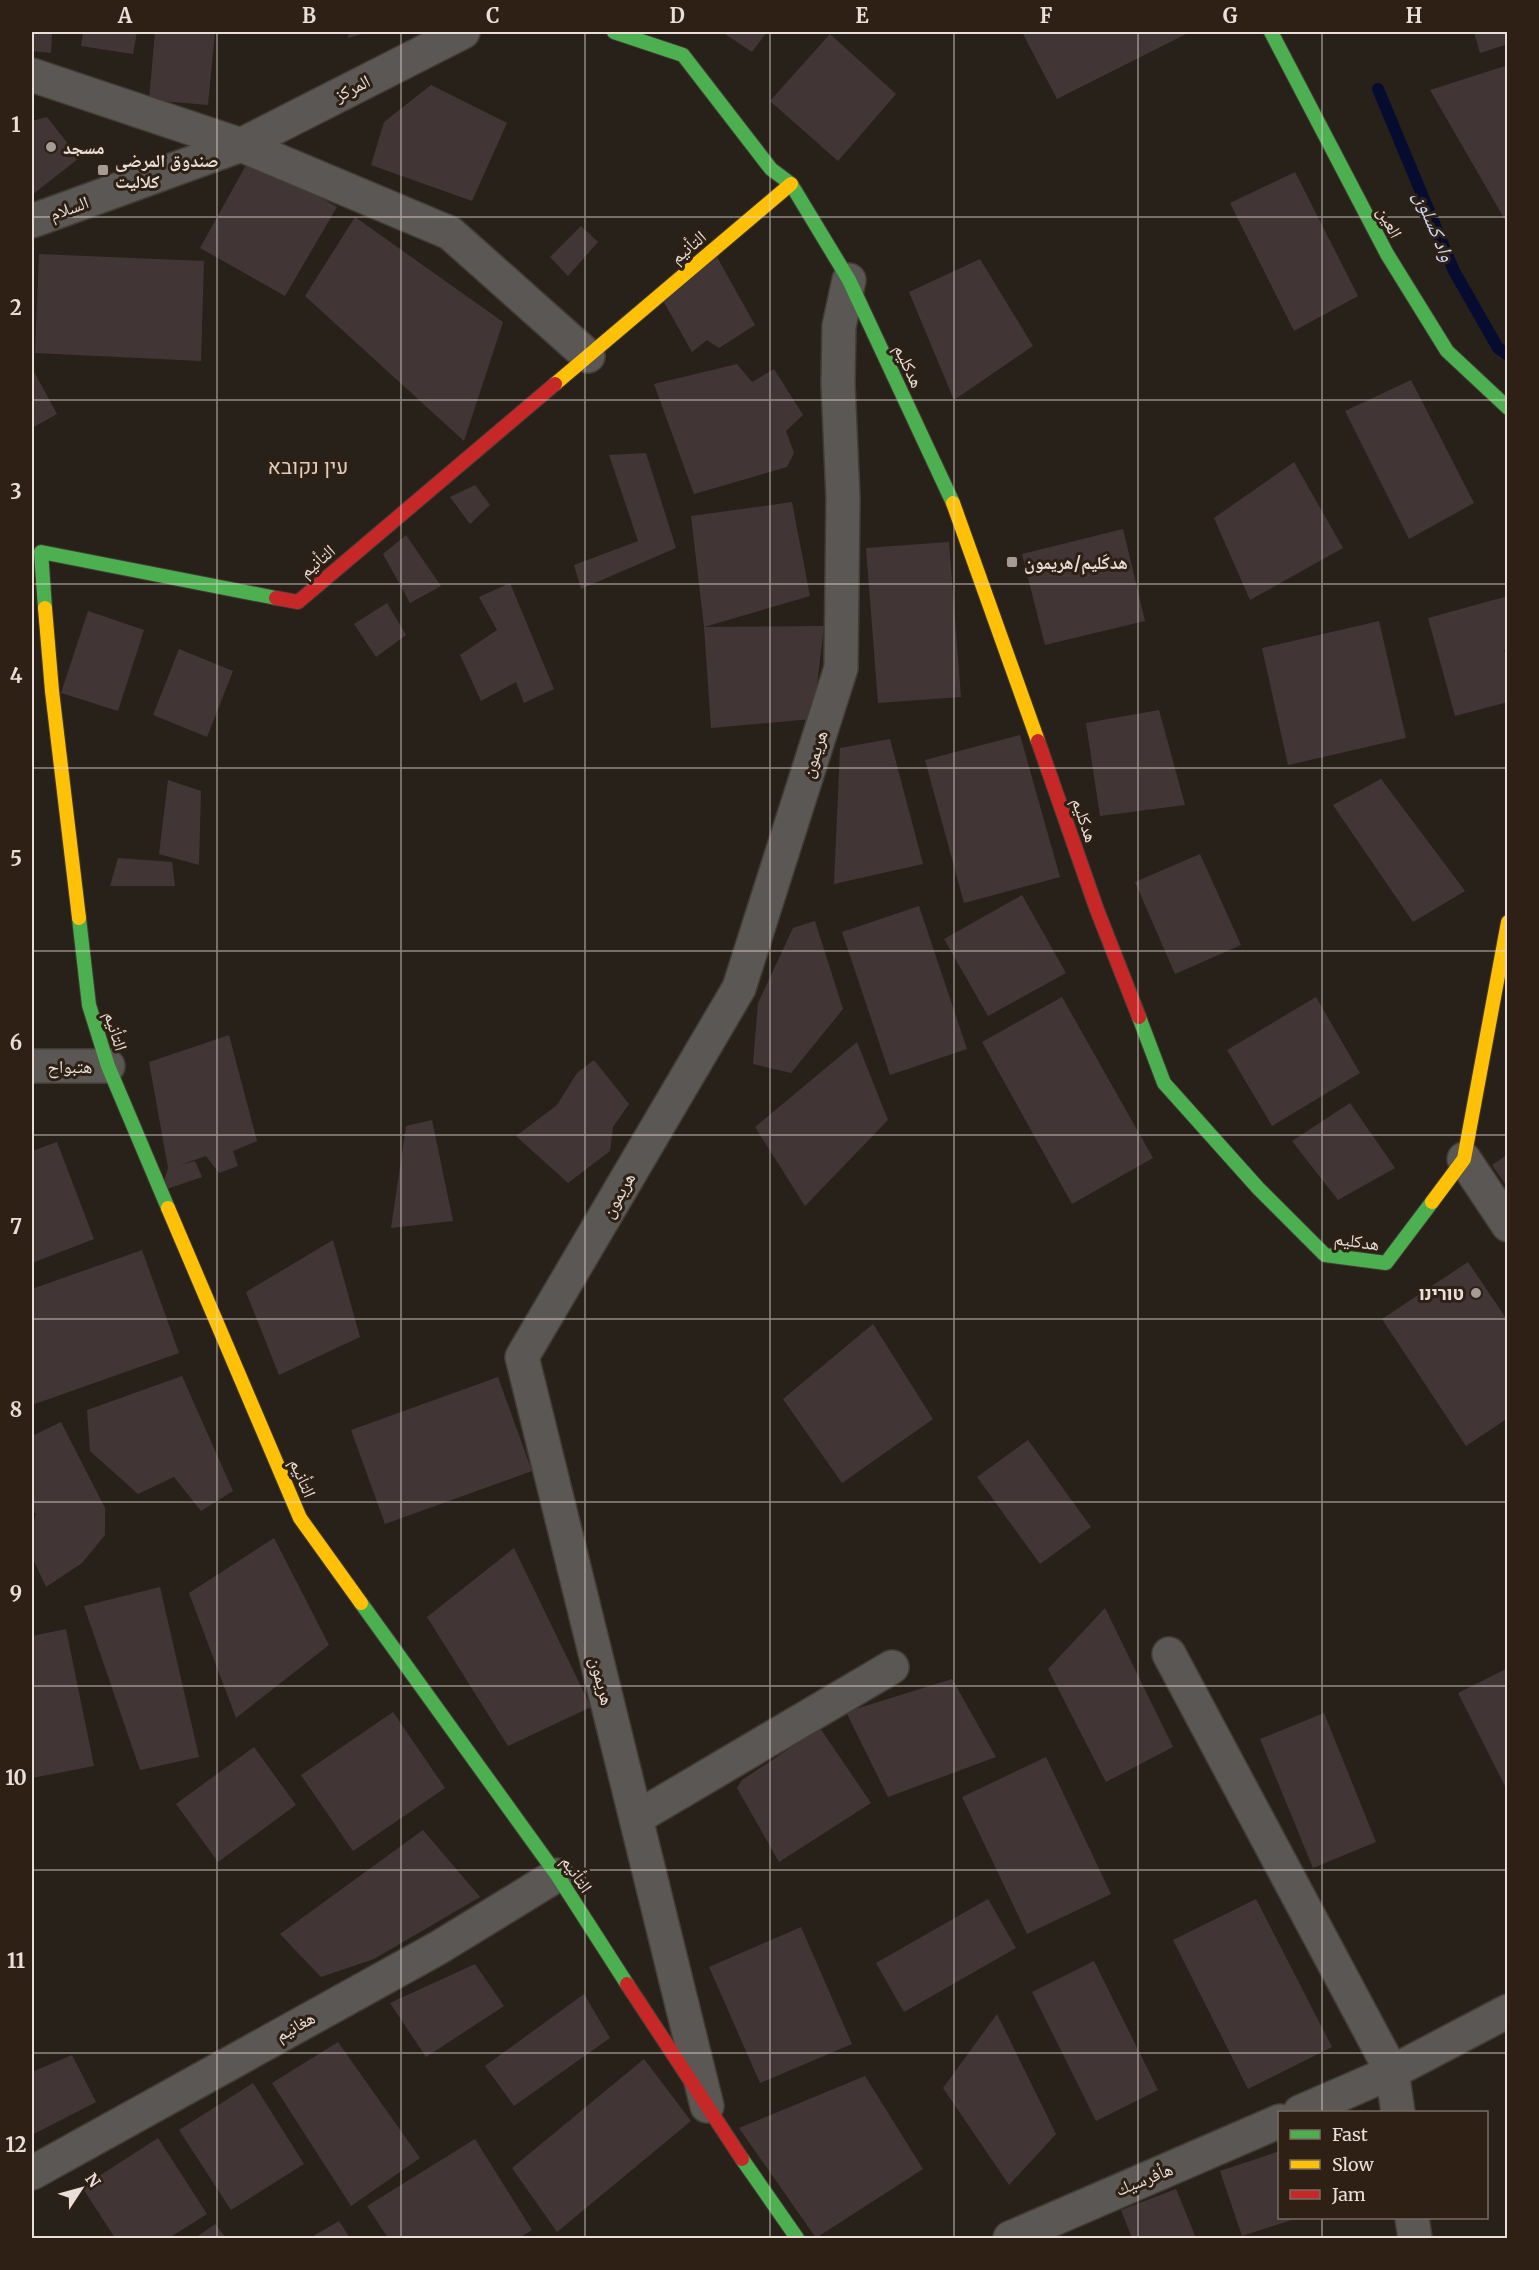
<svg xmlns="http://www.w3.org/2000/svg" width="1539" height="2270" viewBox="0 0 1539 2270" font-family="Merriweather,'Noto Naskh Arabic',Heebo,serif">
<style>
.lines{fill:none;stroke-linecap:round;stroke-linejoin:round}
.stream{stroke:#050c2f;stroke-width:12}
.building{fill:#423536}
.street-casing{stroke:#423c35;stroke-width:36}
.fast-casing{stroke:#423c35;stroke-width:16}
.slow-casing{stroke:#423c35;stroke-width:16}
.jam-casing{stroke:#423c35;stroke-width:16}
.street{stroke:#5a5754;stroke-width:33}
.fast{stroke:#4caf50;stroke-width:14}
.slow{stroke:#ffc107;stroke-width:14}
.jam{stroke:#c62828;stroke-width:14}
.grid{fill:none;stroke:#e9dfd8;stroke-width:1.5;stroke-opacity:0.55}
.poi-dot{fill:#a59c96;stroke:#2e2014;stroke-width:2}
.labels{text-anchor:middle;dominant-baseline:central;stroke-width:6;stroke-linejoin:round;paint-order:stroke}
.street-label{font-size:18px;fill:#e9dfd8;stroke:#2e2014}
.poi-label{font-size:18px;font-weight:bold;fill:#e9dfd8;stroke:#2e2014;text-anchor:start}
.water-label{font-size:20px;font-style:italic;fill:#ccdbf9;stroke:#2e2014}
.quarter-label{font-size:21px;fill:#dfccbc;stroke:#2e2014}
.neatline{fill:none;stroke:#e9dfd8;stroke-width:2}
.grid-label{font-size:20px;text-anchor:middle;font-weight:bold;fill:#e9dfd8}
</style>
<rect width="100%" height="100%" fill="#28211a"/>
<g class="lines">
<polyline class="stream" points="1378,89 1454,271 1498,348 1508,355"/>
</g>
<g class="building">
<polygon points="32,32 52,32 51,53 32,51"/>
<polygon points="83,32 137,32 133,54 81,46"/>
<polygon points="155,32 215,32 208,105 149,100"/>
<polygon points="349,32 369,32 348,38"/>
<polygon points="722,32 767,32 752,52"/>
<polygon points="1022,32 1190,32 1057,99"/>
<polygon points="1474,32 1508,32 1508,44 1480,53"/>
<polygon points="830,34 896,94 838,161 770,101"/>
<polygon points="1508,65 1508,225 1430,90"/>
<polygon points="431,85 507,123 472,201 371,165 384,122"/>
<polygon points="47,117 79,158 32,195 32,121"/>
<polygon points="250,158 337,207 285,296 200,248"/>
<polygon points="1295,172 1358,296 1294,331 1230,203"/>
<polygon points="355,217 503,322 464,441 305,296"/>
<polygon points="581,226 598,242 568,276 550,257"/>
<polygon points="713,250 755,325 719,348 707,340 692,352 660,295"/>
<polygon points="39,254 204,261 201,361 35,353"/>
<polygon points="980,259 1033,346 954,400 909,292"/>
<polygon points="737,364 752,382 774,369 803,415 786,431 794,453 787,467 694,494 654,384"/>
<polygon points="32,368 57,414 32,428"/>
<polygon points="1411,380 1474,503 1409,539 1345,411"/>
<polygon points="646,453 676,548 581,589 574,565 638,541 609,455"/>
<polygon points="1294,462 1343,548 1250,600 1214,518"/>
<polygon points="475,485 490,505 470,524 450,497"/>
<polygon points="792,502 810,596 704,627 824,626 813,719 711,728 704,627 691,516"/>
<polygon points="1123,529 1145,621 1045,645 1022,554"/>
<polygon points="406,535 441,586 410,603 383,554"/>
<polygon points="949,542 961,697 878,703 866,548"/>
<polygon points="510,583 554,689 524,703 516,682 481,701 460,655 497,630 479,597"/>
<polygon points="1508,596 1508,649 1504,650 1508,661 1508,702 1455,716 1428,618"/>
<polygon points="387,603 406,635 376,657 354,624"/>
<polygon points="88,611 144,630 118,711 61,693"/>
<polygon points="1379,621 1406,738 1288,765 1262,648"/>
<polygon points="179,649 233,671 207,737 153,715"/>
<polygon points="1159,710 1185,805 1100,816 1086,723"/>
<polygon points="1020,735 1060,877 964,903 925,760"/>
<polygon points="890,739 923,864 834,884 840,748"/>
<polygon points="1381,779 1465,891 1413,922 1333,805"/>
<polygon points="168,780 201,791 199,865 159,854"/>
<polygon points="1200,854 1241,945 1175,974 1135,882"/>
<polygon points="118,858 172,862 175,886 110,886"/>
<polygon points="1022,895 1066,973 988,1016 944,939"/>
<polygon points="919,906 967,1049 890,1075 842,932"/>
<polygon points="815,921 843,1009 791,1073 753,1064 758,1003 793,928"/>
<polygon points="1062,997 1153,1158 1072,1204 982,1042"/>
<polygon points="1316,997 1360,1073 1272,1126 1227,1050"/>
<polygon points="229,1035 257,1141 233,1151 238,1166 219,1173 206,1156 180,1165 195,1161 202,1177 161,1191 168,1168 149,1062"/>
<polygon points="857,1042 888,1120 805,1206 755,1127"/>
<polygon points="594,1060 629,1104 613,1127 610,1151 568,1183 516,1136 557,1105 577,1073"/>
<polygon points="1350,1103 1395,1168 1338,1200 1292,1141"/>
<polygon points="432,1120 453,1221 391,1228 406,1126"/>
<polygon points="57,1142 94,1239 32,1263 32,1151"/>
<polygon points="1508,1154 1508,1188 1492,1165"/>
<polygon points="333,1240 360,1337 279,1375 246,1292"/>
<polygon points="142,1250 179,1353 32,1405 32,1289"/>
<polygon points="1468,1262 1508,1321 1508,1418 1466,1446 1382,1319"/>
<polygon points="873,1324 933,1419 842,1483 783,1399"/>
<polygon points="182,1376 233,1491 201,1511 174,1477 138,1494 90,1451 87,1410"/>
<polygon points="498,1377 532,1471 385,1524 351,1430"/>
<polygon points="61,1422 105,1508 105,1535 82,1563 46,1587 32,1557 32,1526 36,1514 32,1510 32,1436"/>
<polygon points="1028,1440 1091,1527 1040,1564 977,1477"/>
<polygon points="274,1538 329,1645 236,1718 189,1593"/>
<polygon points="514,1548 591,1707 508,1746 427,1617"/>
<polygon points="160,1587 199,1757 140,1770 84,1606"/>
<polygon points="1105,1608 1173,1747 1106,1782 1048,1669"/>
<polygon points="66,1629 94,1766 32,1778 32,1636"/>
<polygon points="1508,1668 1508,1792 1458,1693"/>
<polygon points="952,1679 996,1757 888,1797 846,1712"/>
<polygon points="393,1712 445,1788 353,1851 301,1775"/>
<polygon points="1324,1713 1376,1842 1313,1868 1260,1739"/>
<polygon points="820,1728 871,1803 779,1862 737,1788 742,1780"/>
<polygon points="254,1747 296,1805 218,1862 176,1804"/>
<polygon points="1046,1757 1111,1894 1027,1934 962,1797"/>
<polygon points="423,1830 480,1897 374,1959 321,1977 280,1934"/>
<polygon points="988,1899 1016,1948 904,2012 876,1963"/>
<polygon points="1256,1899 1332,2047 1248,2089 1173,1940"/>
<polygon points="801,1927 852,2044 760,2083 709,1967"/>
<polygon points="1094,1961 1158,2090 1096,2121 1032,1992"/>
<polygon points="475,1964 504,2006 426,2057 390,2003"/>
<polygon points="584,1994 610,2038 514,2106 485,2066"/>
<polygon points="997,2014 1056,2134 1009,2185 943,2088"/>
<polygon points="338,2042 420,2158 351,2206 272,2083"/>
<polygon points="72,2055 96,2102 32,2135 32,2072"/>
<polygon points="644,2059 691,2121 557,2232 512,2168"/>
<polygon points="865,2076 923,2169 816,2238 739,2128"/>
<polygon points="253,2083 304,2164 231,2210 179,2130"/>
<polygon points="158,2138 207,2214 169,2238 115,2238 82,2187"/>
<polygon points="475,2139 532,2230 519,2238 388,2238 367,2206"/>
<polygon points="1280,2151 1280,2218 1298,2218 1242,2236 1220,2171"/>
<polygon points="1176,2189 1196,2238 1132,2238 1121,2210"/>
<polygon points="339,2221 350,2238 310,2238"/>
<polygon points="215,2224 226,2238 195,2238"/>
</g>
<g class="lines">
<defs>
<g id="street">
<polyline points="32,75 241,145 450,233 588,356"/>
<polyline points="32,221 241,145 463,32"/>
<polyline points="32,1066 108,1066"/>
<polyline points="1464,1159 1508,1225"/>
<polyline points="1169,1654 1392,2072 1398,2112"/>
<polyline points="636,1818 892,1667"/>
<polyline points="707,2106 522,1357 739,988 841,668 843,498 838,384 839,326 849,280"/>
<polyline points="1300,2112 1392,2072 1508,2011"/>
<polyline points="32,2173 438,1948 557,1875"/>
<polyline points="1412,2218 1415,2238"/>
<polyline points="1010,2238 1280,2121"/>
</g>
<g id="fast">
<polyline points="614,32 683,55 771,169 791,184 849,280 953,503"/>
<polyline points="1271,32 1387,254 1447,351 1508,408"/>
<polyline points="45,608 41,552 276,598"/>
<polyline points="79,918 89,1005 108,1066 168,1208"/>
<polyline points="1139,1017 1164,1083 1258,1188 1325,1255 1386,1263 1432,1202"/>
<polyline points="361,1603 557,1875 627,1984"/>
<polyline points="742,2159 797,2238"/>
</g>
<g id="slow">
<polyline points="555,384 791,184"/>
<polyline points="953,503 1038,741"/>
<polyline points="45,608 52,691 79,918"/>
<polyline points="1432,1202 1464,1159 1508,922"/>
<polyline points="168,1208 300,1518 361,1603"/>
</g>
<g id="jam">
<polyline points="276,598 298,602 555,384"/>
<polyline points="1038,741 1097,910 1139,1017"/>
<polyline points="627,1984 742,2159"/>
</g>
</defs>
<use href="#street" class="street-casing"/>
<use href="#fast" class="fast-casing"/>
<use href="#slow" class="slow-casing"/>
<use href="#jam" class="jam-casing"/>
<use href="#street" class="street"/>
<use href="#fast" class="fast"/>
<use href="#slow" class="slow"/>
<use href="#jam" class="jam"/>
</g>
<path class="grid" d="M217,32V2238M401,32V2238M585,32V2238M770,32V2238M954,32V2238M1138,32V2238M1322,32V2112M32,217H1508M32,400H1508M32,584H1508M32,768H1508M32,951H1508M32,1135H1508M32,1319H1508M32,1502H1508M32,1686H1508M32,1870H1508M32,2053H1508M1322,2218V2238"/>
<g class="poi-dot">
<circle cx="51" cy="147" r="6"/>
<rect x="97" y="164" width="12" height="12" rx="3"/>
<rect x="1006" y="556" width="12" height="12" rx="3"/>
<circle cx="1476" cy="1293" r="6"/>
</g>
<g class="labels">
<g class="street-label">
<text transform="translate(352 88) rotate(-27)">المركز</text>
<text transform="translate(69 208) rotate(-20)">السلام</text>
<text transform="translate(1390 222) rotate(63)">العين</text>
<text transform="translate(688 247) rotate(-40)">التأنيم</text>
<text transform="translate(909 366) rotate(65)">هدكليم</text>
<text transform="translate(317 561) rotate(-40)">التأنيم</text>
<text transform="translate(814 754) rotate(-72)">هريمون</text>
<text transform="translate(1085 820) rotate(71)">هدكليم</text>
<text transform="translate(116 1031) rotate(73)">التأنيم</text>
<text x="70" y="1066">هتبواح</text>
<text transform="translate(618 1195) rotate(-60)">هريمون</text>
<text transform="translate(1357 1241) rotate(8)">هدكليم</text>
<text transform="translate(303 1478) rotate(67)">التأنيم</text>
<text transform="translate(602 1681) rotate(76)">هريمون</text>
<text transform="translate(577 1874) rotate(56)">التأنيم</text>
<text transform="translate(295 2026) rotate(-29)">هغانيم</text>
<text transform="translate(1144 2179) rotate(-22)">هأفرسيك</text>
</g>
<g class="poi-label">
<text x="63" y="147">مسجد</text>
<text x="115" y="160">صندوق المرضى<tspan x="115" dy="21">كلاليت</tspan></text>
<text x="1024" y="562">هدكَليم/هريمون</text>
<text x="1464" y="1293" text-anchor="end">טורינו</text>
</g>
<g class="water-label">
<text transform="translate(1435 226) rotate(67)">واد كسلون</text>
</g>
<g class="quarter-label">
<text x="308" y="466">עין נקובא</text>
</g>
</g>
<rect width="1539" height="2270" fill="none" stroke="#2e2014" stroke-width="66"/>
<rect x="1278" y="2111" width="210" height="108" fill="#2e2014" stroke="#796c62" stroke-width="1.5"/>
<rect x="1290" y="2130" width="30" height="9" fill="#4caf50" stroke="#796c62" stroke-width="1.5"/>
<text x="1332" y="2141" font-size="18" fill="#e9dfd8">Fast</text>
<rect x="1290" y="2160" width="30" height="9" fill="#ffc107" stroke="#796c62" stroke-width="1.5"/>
<text x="1332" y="2171" font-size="18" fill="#e9dfd8">Slow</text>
<rect x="1290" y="2190" width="30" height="9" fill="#c62828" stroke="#796c62" stroke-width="1.5"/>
<text x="1332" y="2201" font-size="18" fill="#e9dfd8">Jam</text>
<g transform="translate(81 2189) rotate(54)" stroke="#2e2014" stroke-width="4.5" paint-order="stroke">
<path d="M0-4.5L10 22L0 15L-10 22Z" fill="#e9dfd8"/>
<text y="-9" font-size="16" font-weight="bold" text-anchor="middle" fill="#e9dfd8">N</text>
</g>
<rect x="33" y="33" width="1473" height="2204" class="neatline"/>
<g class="grid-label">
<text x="125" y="23">A</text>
<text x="309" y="23">B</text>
<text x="493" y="23">C</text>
<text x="677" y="23">D</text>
<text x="862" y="23">E</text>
<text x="1046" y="23">F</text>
<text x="1230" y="23">G</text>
<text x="1414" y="23">H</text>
<text x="16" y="132">1</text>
<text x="16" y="315">2</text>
<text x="16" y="499">3</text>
<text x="16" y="683">4</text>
<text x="16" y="866">5</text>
<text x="16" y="1050">6</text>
<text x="16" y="1234">7</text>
<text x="16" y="1417">8</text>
<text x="16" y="1601">9</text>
<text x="16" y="1785">10</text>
<text x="16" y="1968">11</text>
<text x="16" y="2152">12</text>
</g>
</svg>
